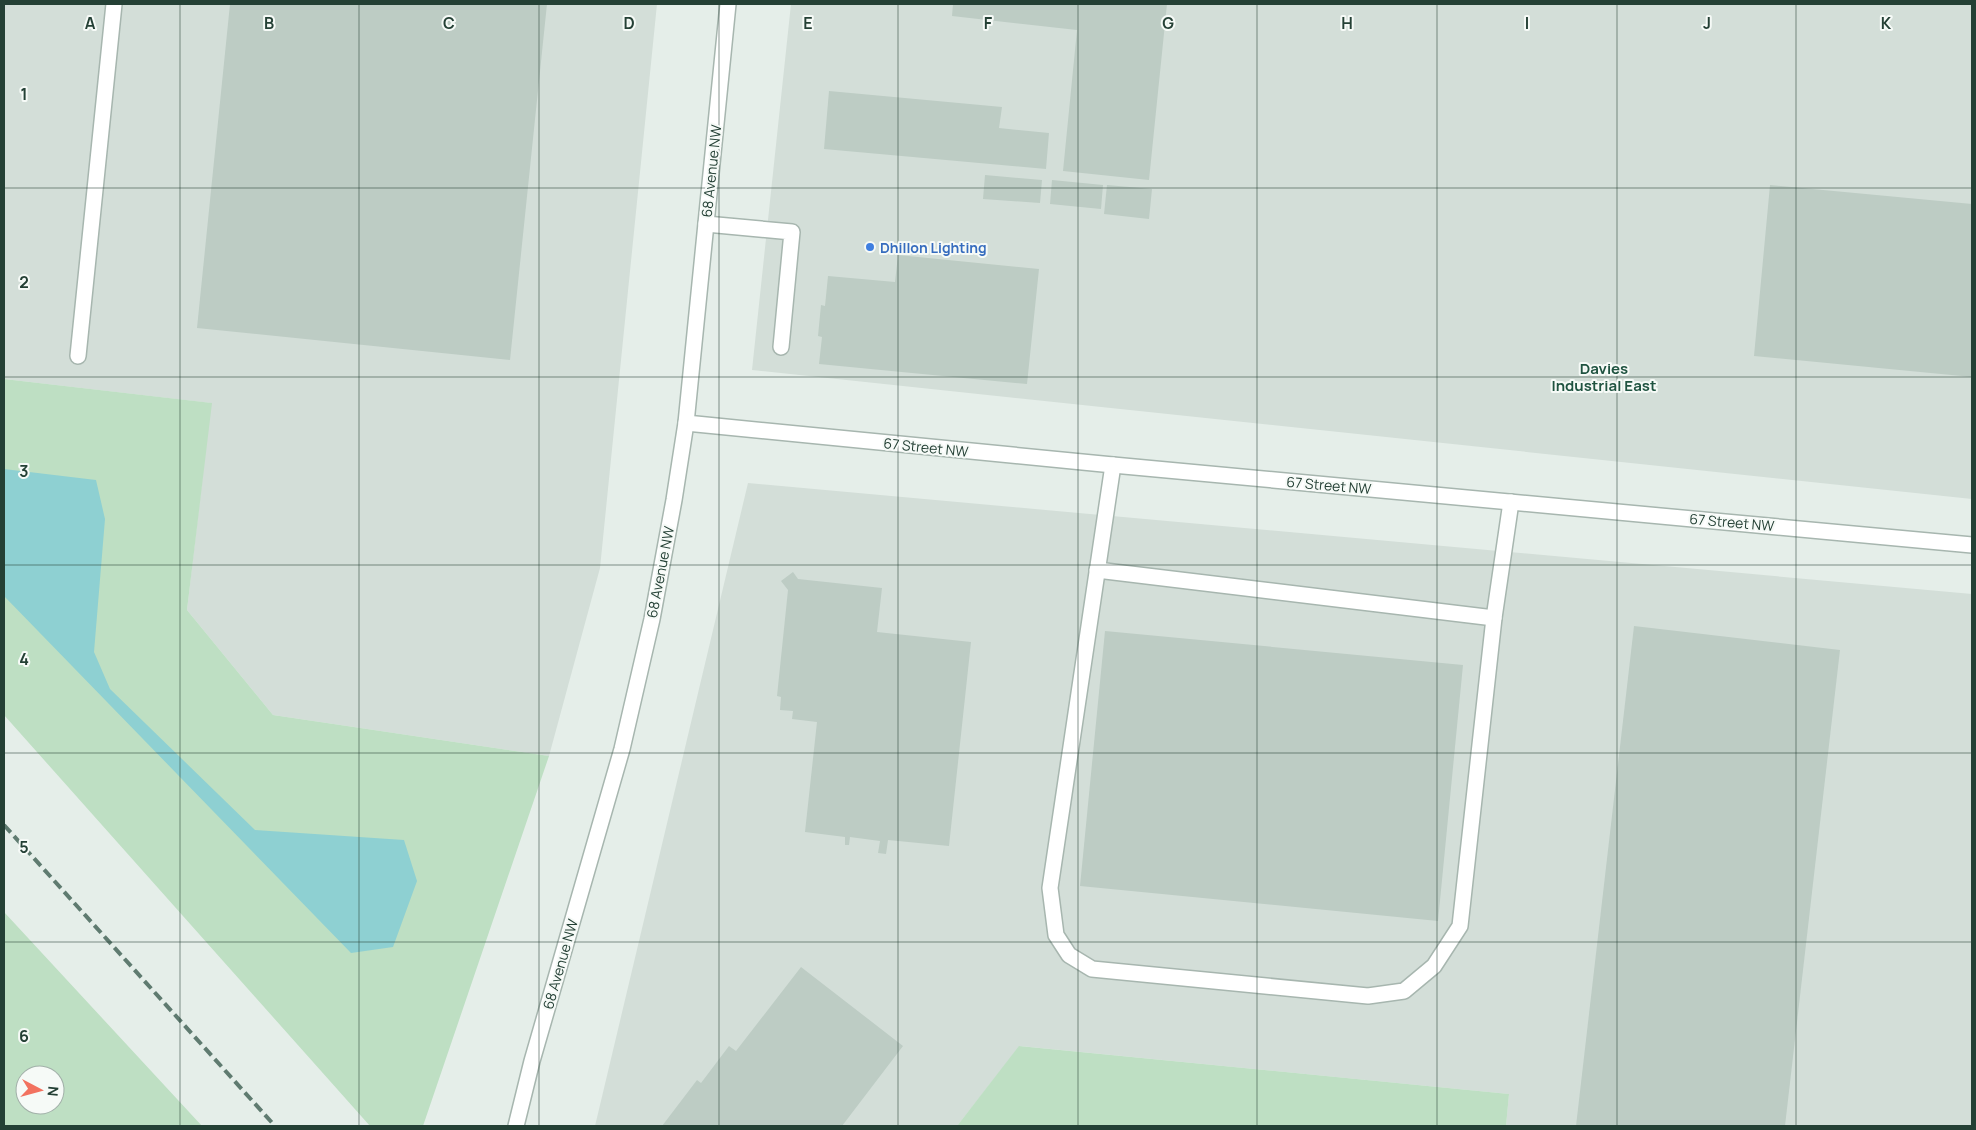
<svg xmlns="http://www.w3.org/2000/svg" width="1976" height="1130" viewBox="0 0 1976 1130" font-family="Manrope,sans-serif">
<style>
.built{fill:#d3ded8}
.green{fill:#bedfc3;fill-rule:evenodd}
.water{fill:#8ed0d2}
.building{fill:#bdccc4}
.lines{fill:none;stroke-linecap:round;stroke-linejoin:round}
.minor-casing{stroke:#a7b6af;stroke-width:18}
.minor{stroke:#fff;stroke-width:15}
.rail{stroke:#5f7b70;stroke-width:4;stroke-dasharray:10 5;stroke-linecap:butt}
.grid{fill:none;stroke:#244035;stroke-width:1;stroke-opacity:0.55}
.shop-dot{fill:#3f7fe0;stroke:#f6faf7;stroke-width:2}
.labels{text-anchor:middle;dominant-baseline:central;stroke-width:4;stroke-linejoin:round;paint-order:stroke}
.street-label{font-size:14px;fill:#244035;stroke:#f6faf7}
.shop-label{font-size:14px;font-weight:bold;fill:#366cbe;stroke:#f6faf7;text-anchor:start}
.neighbourhood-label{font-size:15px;font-weight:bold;fill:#1f5340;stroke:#f6faf7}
.grid-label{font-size:16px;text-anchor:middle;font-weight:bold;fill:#244035;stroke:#f6faf7;stroke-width:4;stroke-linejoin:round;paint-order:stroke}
</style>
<rect width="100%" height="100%" fill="#e5eee9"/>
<g class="built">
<polygon points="4,4 657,4 600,568 549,756 273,715 187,610 211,403 4,379"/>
<polygon points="791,4 1972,4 1972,499 752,370"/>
<polygon points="748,483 1972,594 1972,1126 1506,1126 1509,1094 1020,1046 957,1126 595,1126"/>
</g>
<g class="green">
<polygon points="4,379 212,403 187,610 273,715 549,756 423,1126 370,1126 4,715"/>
<path d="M4,912L202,1126H4ZM25,1075H55V1105H25Z"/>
<polygon points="1019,1046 1509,1094 1506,1126 957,1126"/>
</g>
<polygon class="water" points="4,469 96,480 105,519 94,652 110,689 255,830 404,840 417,881 393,947 351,953 4,596"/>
<g class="building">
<polygon points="230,4 547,4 510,360 197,328"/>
<polygon points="953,4 1167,4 1149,180 1063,171 1077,30 952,16"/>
<polygon points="829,91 1002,107 999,128 1049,133 1046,169 824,149"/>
<polygon points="985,175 1042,180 1040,203 983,199"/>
<polygon points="1052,180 1103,185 1101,209 1050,204"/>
<polygon points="1107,185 1152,189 1149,219 1104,214"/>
<polygon points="1770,185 1972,204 1972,377 1754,356"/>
<polygon points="898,255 1039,269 1027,384 819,364 822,337 818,336 821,305 825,306 828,276 895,282"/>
<polygon points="793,572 798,579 882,588 877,632 971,642 949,846 888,840 886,854 878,853 880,841 850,837 849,845 845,845 845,837 805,832 817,722 792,719 793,711 780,710 781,697 777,696 788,590 781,581"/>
<polygon points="1634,626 1840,650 1785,1126 1576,1126"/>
<polygon points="1105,631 1463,665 1438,921 1080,886"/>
<polygon points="801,967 903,1046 842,1126 662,1126 697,1080 701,1083 729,1046 736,1051"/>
</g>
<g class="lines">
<defs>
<g id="minor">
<polyline points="706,224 792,232 781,347"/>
<polyline points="78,356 114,4"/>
<polyline points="686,423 1113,465 1972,545"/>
<polyline points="1113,465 1050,888 1056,935 1069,955 1092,969 1368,996 1404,991 1434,966 1460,926 1494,618 1511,502"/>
<polyline points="1097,570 1494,618"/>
<polyline points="516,1126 532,1061 622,749 652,619 674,500 686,423 728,4"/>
</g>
</defs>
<use href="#minor" class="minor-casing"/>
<use href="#minor" class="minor"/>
<polyline class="rail" points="4,825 275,1126"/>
</g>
<path class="grid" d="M180,4V1126M359,4V1126M539,4V1126M719,4V1126M898,4V1126M1078,4V1126M1257,4V1126M1437,4V1126M1617,4V1126M1796,4V1126M4,188H1972M4,377H1972M4,565H1972M4,753H1972M4,942H1972"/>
<circle class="shop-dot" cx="870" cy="247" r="5"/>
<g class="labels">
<g class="street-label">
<text transform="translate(711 171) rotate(-84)">68 Avenue NW</text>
<text transform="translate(926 447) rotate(6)">67 Street NW</text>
<text transform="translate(1329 485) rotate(5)">67 Street NW</text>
<text transform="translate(1732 522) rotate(5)">67 Street NW</text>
<text transform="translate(660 572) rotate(-79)">68 Avenue NW</text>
<text transform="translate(560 964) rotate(-74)">68 Avenue NW</text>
</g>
<g class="shop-label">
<text x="880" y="247">Dhillon Lighting</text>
</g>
<g class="neighbourhood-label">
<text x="1604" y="368">Davies<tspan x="1604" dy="17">Industrial East</tspan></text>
</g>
</g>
<g class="grid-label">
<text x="90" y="29">A</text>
<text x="269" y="29">B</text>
<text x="449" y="29">C</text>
<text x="629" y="29">D</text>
<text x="808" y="29">E</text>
<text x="988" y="29">F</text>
<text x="1168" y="29">G</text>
<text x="1347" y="29">H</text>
<text x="1527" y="29">I</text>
<text x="1707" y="29">J</text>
<text x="1886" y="29">K</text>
<text x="24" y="100">1</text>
<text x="24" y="288">2</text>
<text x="24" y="477">3</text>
<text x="24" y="665">4</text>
<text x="24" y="853">5</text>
<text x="24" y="1042">6</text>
</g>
<rect width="1976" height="1130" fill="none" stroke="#244035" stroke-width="10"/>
<g transform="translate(40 1090) rotate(96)"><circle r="24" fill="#f6faf7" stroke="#a2b0a9"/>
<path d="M0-4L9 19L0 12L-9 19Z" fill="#f2725f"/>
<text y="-8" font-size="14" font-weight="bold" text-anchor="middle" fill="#244035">N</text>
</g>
</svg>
